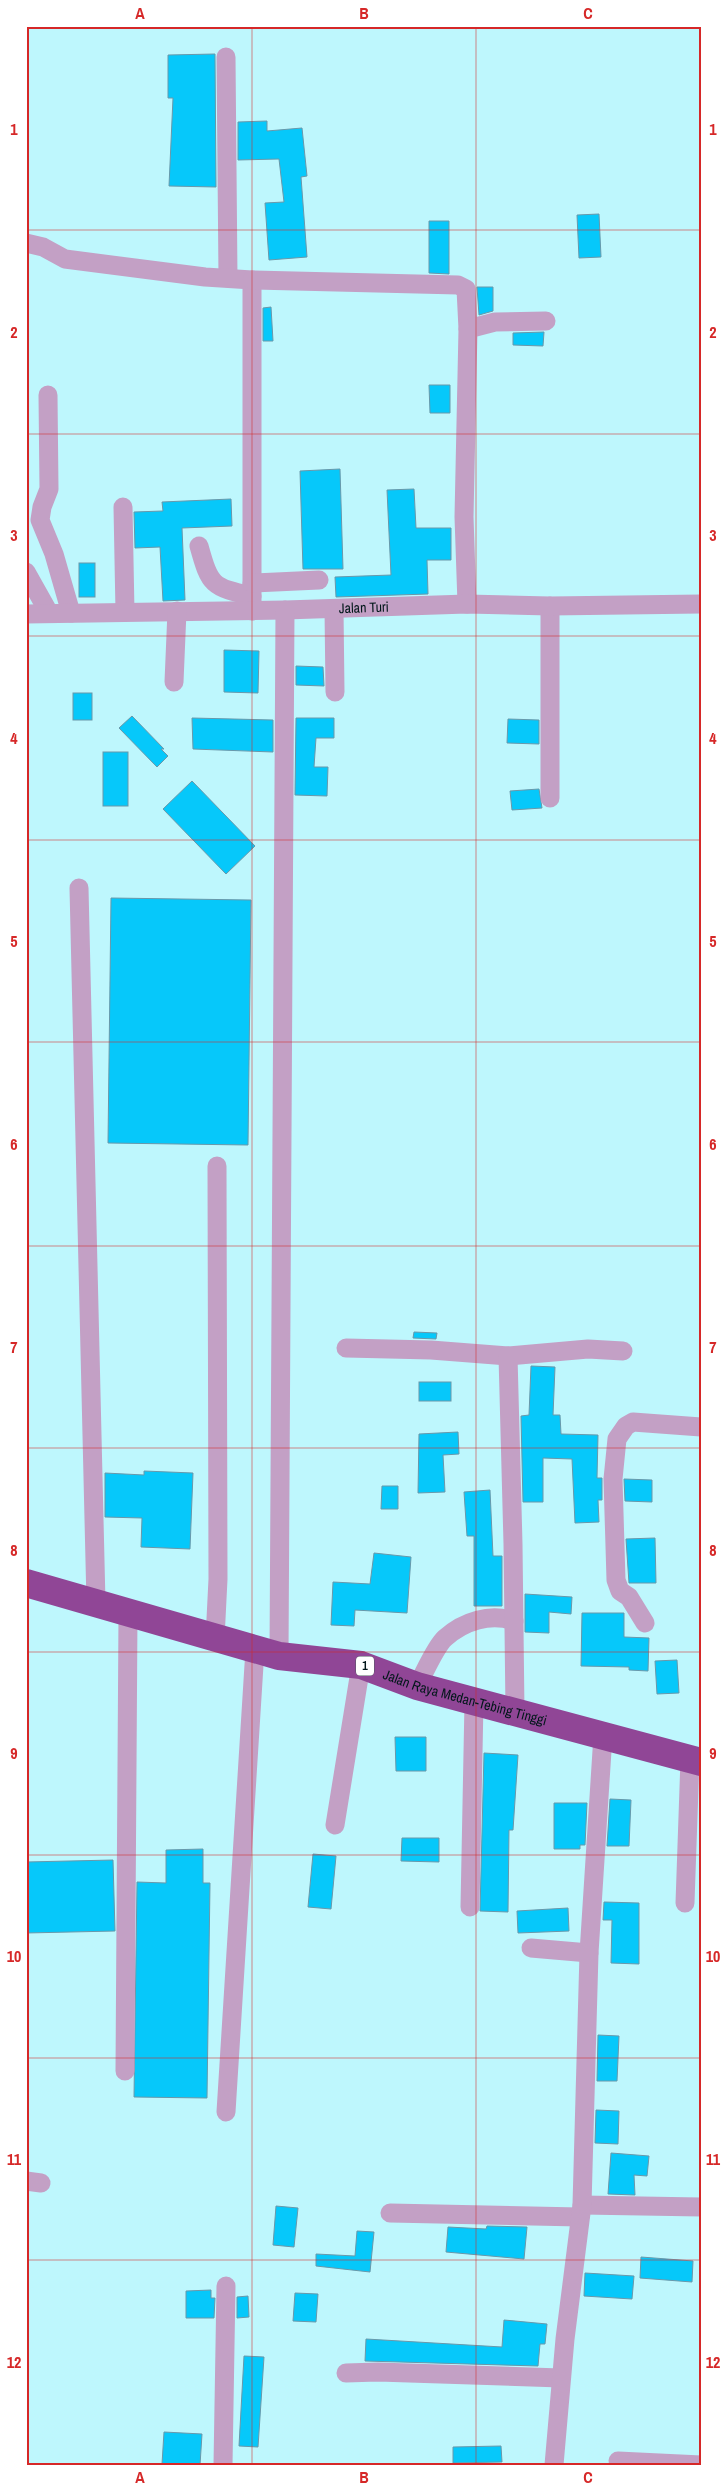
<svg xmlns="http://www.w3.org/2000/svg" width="727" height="2491" viewBox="0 0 727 2491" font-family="'Archivo Narrow',sans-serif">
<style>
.building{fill:#06c8fa;stroke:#6998aa}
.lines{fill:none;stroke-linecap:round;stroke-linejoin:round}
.minor{stroke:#c3a0c5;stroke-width:19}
.highway{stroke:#904696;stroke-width:28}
.grid{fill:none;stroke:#d62828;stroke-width:1;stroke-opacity:0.55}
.labels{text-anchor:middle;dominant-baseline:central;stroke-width:4;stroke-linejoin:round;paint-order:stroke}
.shield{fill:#fff;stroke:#4e5d5f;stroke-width:1}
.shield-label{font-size:12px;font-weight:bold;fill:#02171a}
.street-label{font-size:14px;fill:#02171a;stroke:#fff}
.neatline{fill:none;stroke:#d62828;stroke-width:2}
.grid-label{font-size:16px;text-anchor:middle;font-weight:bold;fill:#d62828}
</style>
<rect width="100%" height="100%" fill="#bef7fd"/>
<g class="building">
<polygon points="215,54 216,187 169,186 173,98 168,98 168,55"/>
<polygon points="267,121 267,131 302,128 307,176 301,177 307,257 269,260 265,203 284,202 279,159 238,160 238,122"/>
<polygon points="599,214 601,257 579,258 577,215"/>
<polygon points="429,221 449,221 449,274 429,273"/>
<polygon points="477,287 493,287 493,311 479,315"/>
<polygon points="271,307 273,341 263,341 263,308"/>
<polygon points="544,332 543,346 513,345 513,333"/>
<polygon points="429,385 450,385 450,413 430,413"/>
<polygon points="340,469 343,569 303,569 300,471"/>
<polygon points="414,489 416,528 451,528 451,560 427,560 428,594 336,597 335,577 391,575 387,490"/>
<polygon points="231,499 232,526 182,528 185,600 163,601 160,547 135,548 134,512 163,511 162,502"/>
<rect x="79" y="563" width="16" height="34"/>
<polygon points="224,650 259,651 258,693 224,692"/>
<polygon points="296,666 323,667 324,686 296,685"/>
<rect x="73" y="693" width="19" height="27"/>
<polygon points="132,716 164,749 161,749 168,756 157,767 119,728"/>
<polygon points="192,718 273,720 273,752 193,749"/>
<polygon points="296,718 334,718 334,738 316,738 314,767 328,767 327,796 295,795"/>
<polygon points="508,719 539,720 539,744 507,743"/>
<rect x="103" y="752" width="25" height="54"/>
<polygon points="192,781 255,846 226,874 163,809"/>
<polygon points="539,789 542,808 512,810 510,791"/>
<polygon points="111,898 251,900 248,1145 108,1143"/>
<polygon points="414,1332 437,1333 436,1339 413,1338"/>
<polygon points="531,1366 555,1367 553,1415 560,1415 561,1434 598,1435 597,1478 602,1478 602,1500 598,1500 599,1522 575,1523 572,1459 543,1458 543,1502 523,1502 521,1416 529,1415"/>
<rect x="419" y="1382" width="32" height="19"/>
<polygon points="458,1432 459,1454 443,1455 445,1492 418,1493 419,1434"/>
<polygon points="144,1471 193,1473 190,1549 141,1547 142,1518 105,1517 105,1473 144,1475"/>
<polygon points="624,1479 652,1480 652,1502 625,1501"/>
<polygon points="382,1486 398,1486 398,1509 381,1509"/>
<polygon points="490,1490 493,1556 502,1556 502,1606 474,1606 474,1536 467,1536 464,1492"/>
<polygon points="655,1538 656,1583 629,1583 626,1539"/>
<polygon points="374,1553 411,1557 407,1613 355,1610 354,1626 331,1625 333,1582 370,1584"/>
<polygon points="525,1594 572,1597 571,1614 549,1612 549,1633 525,1632"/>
<polygon points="582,1613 624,1613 624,1637 649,1638 648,1671 629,1670 629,1667 581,1666"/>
<polygon points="677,1660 679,1693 657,1694 655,1661"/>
<polygon points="395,1737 426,1737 426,1771 396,1771"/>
<polygon points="484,1753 518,1755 513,1830 509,1830 508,1912 480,1911"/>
<polygon points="610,1799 631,1800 629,1846 607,1846"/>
<polygon points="554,1803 587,1803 585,1845 580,1845 580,1849 554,1849"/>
<polygon points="402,1838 439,1838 439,1862 401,1861"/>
<polygon points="203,1849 203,1883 210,1883 207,2098 134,2097 137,1882 166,1883 166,1850"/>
<polygon points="313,1854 336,1856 331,1909 308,1907"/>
<polygon points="113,1860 115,1931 26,1933 26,1862"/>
<polygon points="604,1902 639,1903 639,1964 611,1963 612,1920 603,1920"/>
<polygon points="568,1908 569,1931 518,1933 517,1911"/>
<polygon points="598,2035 619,2036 617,2081 597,2081"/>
<polygon points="596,2110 619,2111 618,2144 595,2143"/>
<polygon points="611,2153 649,2156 647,2176 634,2175 635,2195 608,2194"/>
<polygon points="276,2206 298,2208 294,2247 273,2245"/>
<polygon points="487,2226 527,2227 524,2259 446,2252 448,2227 486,2229"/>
<polygon points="357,2231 374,2232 370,2272 316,2266 316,2254 355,2256"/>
<polygon points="641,2257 693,2261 692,2282 640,2278"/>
<polygon points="585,2273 634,2276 632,2299 584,2296"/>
<polygon points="211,2290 211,2298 215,2298 214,2318 186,2318 186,2291"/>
<polygon points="295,2293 318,2294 316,2322 293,2321"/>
<polygon points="248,2296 249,2317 237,2318 237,2297"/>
<polygon points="504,2320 547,2324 545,2344 540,2344 538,2366 365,2361 366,2339 502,2347"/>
<polygon points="244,2356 264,2357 258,2447 239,2446"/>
<polygon points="164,2432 202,2434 200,2465 162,2464"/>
<polygon points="501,2446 502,2462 453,2463 453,2447"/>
</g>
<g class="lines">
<g class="minor">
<polyline points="226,57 228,278"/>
<polyline points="26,243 43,247 65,259 205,277 252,280 252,611"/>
<polyline points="252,280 458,285 466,289 468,329"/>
<polyline points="48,395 49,489 42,507 40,520 54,554 71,613"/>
<polyline points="123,507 125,612"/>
<path d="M199,546C210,586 212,587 252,596"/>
<polyline points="26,572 49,613"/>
<polyline points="252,583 319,580"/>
<polyline points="467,604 464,517 468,329 495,322 546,321"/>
<polyline points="550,606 550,798"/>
<polyline points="334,609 335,692"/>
<path id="s1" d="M26,614L285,610L467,604L550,606L701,604"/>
<polyline points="174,682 177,611"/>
<polyline points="79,888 96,1603"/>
<polyline points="346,1348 431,1350 508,1356"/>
<polyline points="645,1623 629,1597 620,1591 616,1580 613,1479 617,1439 626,1426 633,1422 701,1427"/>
<polyline points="215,1639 218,1579 217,1166"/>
<polyline points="279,1656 285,610"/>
<path d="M417,1686C424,1674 435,1647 445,1638C464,1621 490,1613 514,1621"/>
<polyline points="515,1712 513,1544 508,1356 588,1349 623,1351"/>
<polyline points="335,1825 361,1665"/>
<polyline points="685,1903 690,1759"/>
<polyline points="470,1907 474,1702"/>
<polyline points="531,1948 589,1953"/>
<polyline points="125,2071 128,1614"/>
<polyline points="226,2112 255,1649"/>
<polyline points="26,2181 41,2183"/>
<polyline points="582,2205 701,2207"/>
<polyline points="390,2213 580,2217"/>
<polyline points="346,2373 378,2372 561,2378"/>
<polyline points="618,2461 701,2465"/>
<polyline points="223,2465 226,2286"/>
<polyline points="554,2465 565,2339 582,2205 589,1953 603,1735"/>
</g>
<path class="highway" id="s2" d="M26,1583L279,1656L361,1665L417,1686L701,1762"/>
</g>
<path class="grid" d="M252,26V2465M476,26V2465M26,230H701M26,434H701M26,636H701M26,840H701M26,1042H701M26,1246H701M26,1448H701M26,1652H701M26,1855H701M26,2058H701M26,2260H701"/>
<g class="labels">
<rect class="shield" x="356" y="1656.5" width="18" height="19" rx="4"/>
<g class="shield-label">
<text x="365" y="1666">1</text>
</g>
<g class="street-label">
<text stroke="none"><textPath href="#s1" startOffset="338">Jalan Turi</textPath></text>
<text stroke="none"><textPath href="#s2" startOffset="455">Jalan Raya Medan-Tebing Tinggi</textPath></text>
</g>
</g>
<rect width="727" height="2491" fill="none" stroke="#ffffff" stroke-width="55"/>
<rect x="28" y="28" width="672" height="2436" class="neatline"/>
<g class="grid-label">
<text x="140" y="19">A</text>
<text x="364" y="19">B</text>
<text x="588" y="19">C</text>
<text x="14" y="135">1</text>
<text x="713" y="135">1</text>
<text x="14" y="338">2</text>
<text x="713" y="338">2</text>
<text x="14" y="541">3</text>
<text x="713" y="541">3</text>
<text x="14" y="744">4</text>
<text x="713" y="744">4</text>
<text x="14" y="947">5</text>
<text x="713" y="947">5</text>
<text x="14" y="1150">6</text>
<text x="713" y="1150">6</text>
<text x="14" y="1353">7</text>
<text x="713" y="1353">7</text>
<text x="14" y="1556">8</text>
<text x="713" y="1556">8</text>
<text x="14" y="1759">9</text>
<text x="713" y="1759">9</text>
<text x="14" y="1962">10</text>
<text x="713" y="1962">10</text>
<text x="14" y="2165">11</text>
<text x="713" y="2165">11</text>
<text x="14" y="2368">12</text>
<text x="713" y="2368">12</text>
<text x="140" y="2483">A</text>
<text x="364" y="2483">B</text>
<text x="588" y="2483">C</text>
</g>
</svg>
